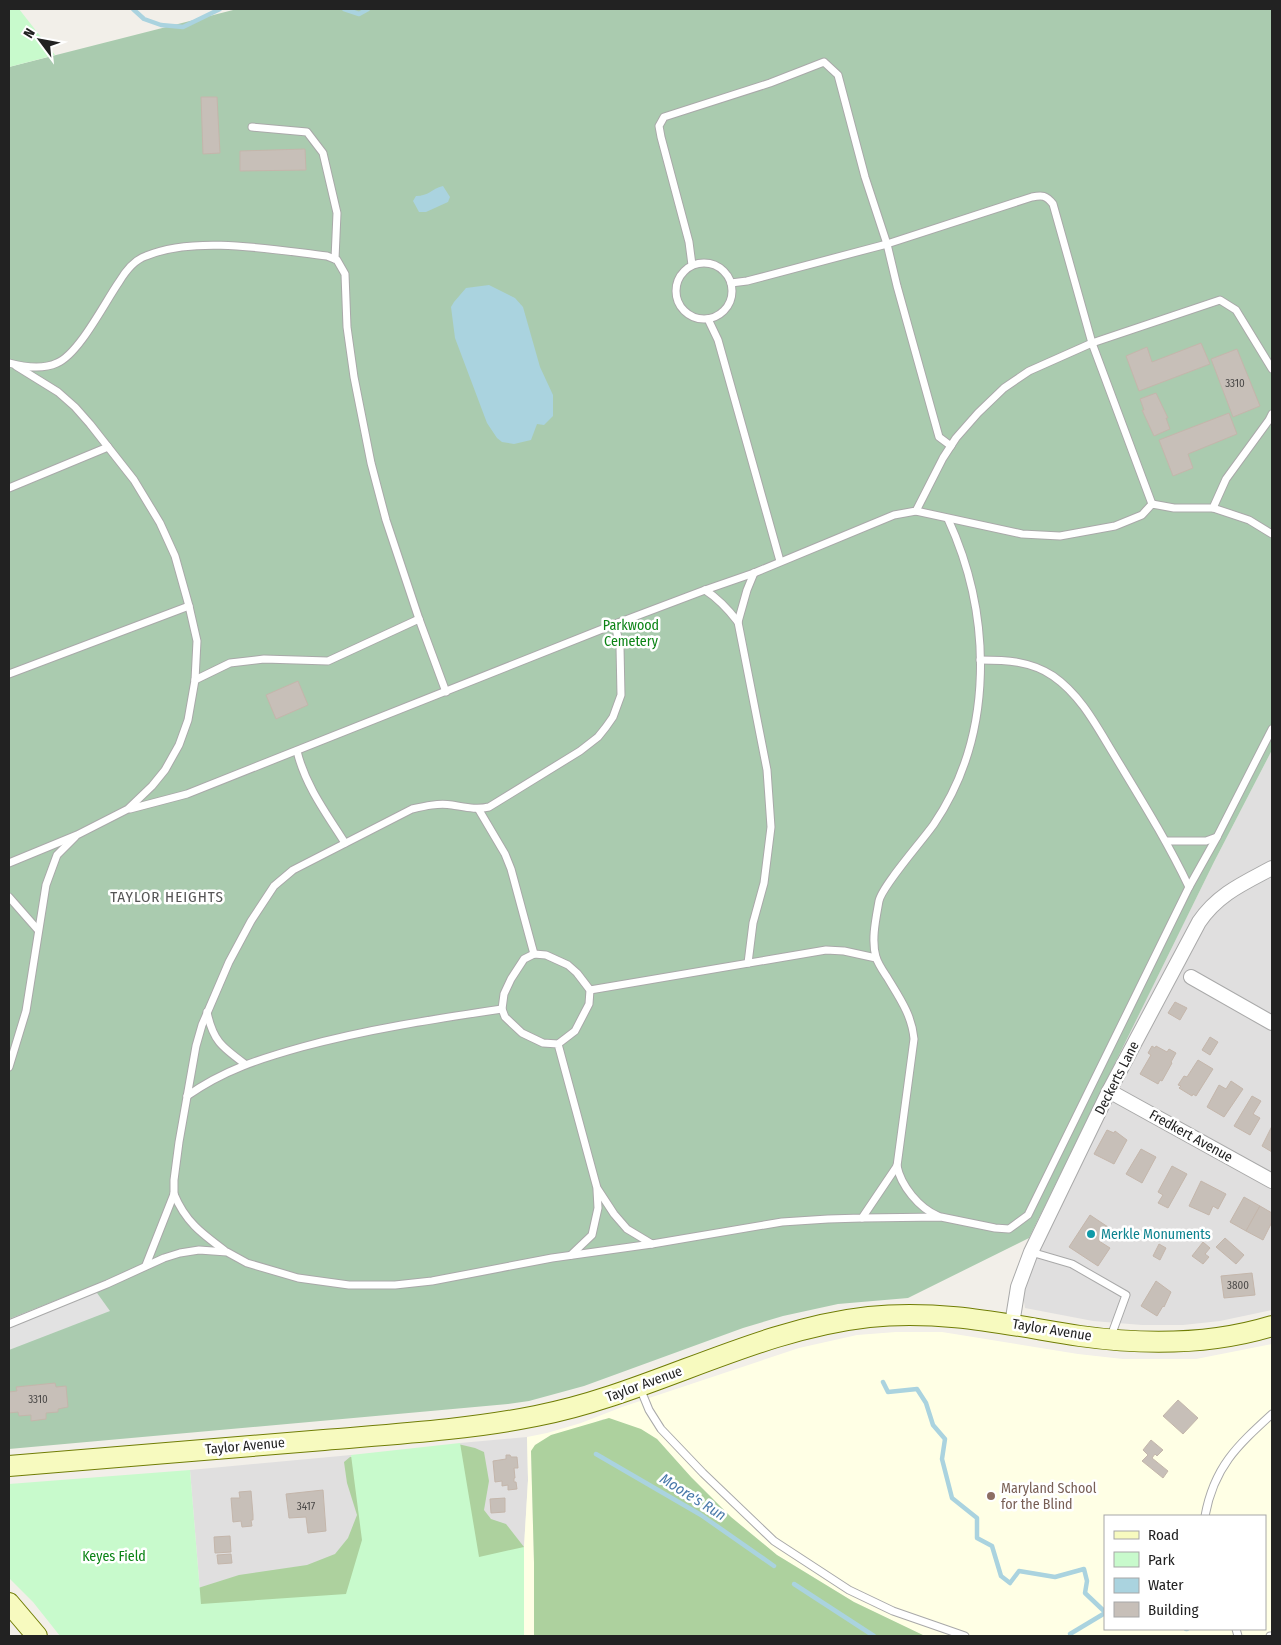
<svg xmlns="http://www.w3.org/2000/svg" width="1281" height="1645" viewBox="0 0 1281 1645" font-family="'Fira Sans Condensed',sans-serif">
<style>
.residential{fill:#e0dfdf}
.education{fill:#ffffe5;fill-rule:evenodd}
.forest{fill:#add19e}
.cemetery{fill:#aacbaf}
.park{fill:#c8facc}
.parking{fill:#e2e2e2}
.water{fill:#aad3df}
.lines{fill:none;stroke-linecap:round;stroke-linejoin:round}
.stream{stroke:#aad3df;stroke-width:4.5}
.building{fill:#c7bfb8;stroke:#c4b6ab}
.lane-casing{stroke:#a9a9a9;stroke-width:9}
.street-casing{stroke:#a9a9a9;stroke-width:16}
.secondary-casing{stroke:#707d05;stroke-width:22}
.lane{stroke:#fff;stroke-width:7}
.street{stroke:#fff;stroke-width:14}
.secondary{stroke:#f7fabf;stroke-width:20}
.culture-dot{fill:#0f9aa8;stroke:#fff;stroke-width:2}
.education-dot{fill:#8d6e63;stroke:#fff;stroke-width:2}
.labels{text-anchor:middle;dominant-baseline:central;stroke-width:5;stroke-linejoin:round;paint-order:stroke}
.number-label{font-size:11px;fill:#4b4948}
.park-label{font-size:14px;fill:#0c8416;stroke:#fff}
.street-label{font-size:14px;fill:#222;stroke:#fff}
.culture-label{font-size:14px;fill:#0d838f;stroke:#fff;text-anchor:start}
.education-label{font-size:14px;fill:#785e54;stroke:#fff;text-anchor:start}
.neighbourhood-label{font-size:15px;letter-spacing:1px;fill:#555;stroke:#fff}
.water-label{font-size:15px;font-style:italic;fill:#4a7aab;stroke:#fff}
</style>
<rect width="100%" height="100%" fill="#f2efe9"/>
<g class="residential">
<polygon points="1272,750 1272,1310 1220,1321 1183,1325 1142,1325 1093,1321 1025,1308 1023,1296 1027,1278 1043,1240 1116,1089 1105,1083 1214,862"/>
<polygon points="527,1437 528,1480 524,1547 479,1557 460,1443"/>
<polygon points="351,1455 362,1540 346,1594 201,1604 190,1470"/>
</g>
<path class="education" d="M896,1332H942L1078,1354L1123,1359H1196L1272,1344V1636L922,1635L854,1602L777,1555L731,1517L691,1477L657,1439L603,1419L531,1451L534,1563V1636H524V1547L528,1480L527,1437L547,1433L581,1423L622,1407L799,1348L857,1335ZM1105,1516H1265V1629H1105Z"/>
<g class="forest">
<polygon points="609,1418 641,1429 657,1439 691,1477 731,1517 777,1555 854,1602 925,1636 534,1636 534,1563 531,1451 535,1445 551,1435"/>
<polygon points="458,1444 475,1448 484,1452 489,1481 484,1510 491,1519 506,1524 524,1547 524,1636 174,1636 198,1588 239,1575 307,1565 335,1554 348,1538 357,1515 347,1483 344,1462 350,1457 426,1452"/>
</g>
<polygon class="cemetery" points="237,9 1272,9 1272,750 1214,862 1029,1238 908,1298 838,1304 783,1316 743,1328 584,1386 529,1401 508,1404 9,1449 9,67"/>
<g class="park">
<polygon points="9,9 19,9 55,55 9,67"/>
<polygon points="460,1443 479,1557 524,1547 524,1636 60,1636 33,1602 9,1578 9,1484 190,1470 201,1604 346,1594 362,1540 351,1455"/>
</g>
<polygon class="parking" points="92,1286 110,1311 9,1350 9,1319"/>
<g class="water">
<path d="M443,186L450,197L448,202L426,212H419L413,201L416,196C429,196 431,189 443,186Z"/>
<polygon points="489,285 515,298 523,307 540,367 553,395 553,416 544,425 537,424 531,440 514,444 502,442 497,438 487,423 455,338 451,307 454,302 466,288"/>
</g>
<g class="lines">
<g class="stream">
<polyline points="133,9 144,19 161,25 183,27 220,9"/>
<polyline points="344,9 359,14 368,9"/>
<polyline points="883,1382 888,1392 917,1389 926,1403 933,1425 945,1439 942,1459 952,1498 977,1518 977,1538 992,1546 1001,1576 1010,1583 1019,1571 1055,1577 1084,1569 1087,1581 1085,1593 1105,1612"/>
<polyline points="596,1454 701,1515 774,1566"/>
<polyline points="794,1584 874,1636"/>
<polyline points="1186,1629 1187,1629"/>
<polyline points="1070,1634 1105,1613"/>
</g>
</g>
<g class="building">
<polygon points="201,97 217,97 220,153 203,154"/>
<polygon points="305,149 306,170 240,171 240,151"/>
<polygon points="1201,343 1210,364 1139,391 1126,356 1147,347 1152,362"/>
<polygon points="1237,349 1260,406 1233,417 1211,359"/>
<polygon points="1156,393 1168,418 1166,418 1170,429 1154,436 1142,410 1144,410 1140,399"/>
<polygon points="1229,413 1237,434 1188,454 1193,468 1173,476 1159,440"/>
<polygon points="298,681 308,705 276,719 266,695"/>
<polygon points="1175,1002 1187,1008 1180,1020 1168,1013"/>
<polygon points="1210,1037 1218,1042 1210,1055 1202,1050"/>
<polygon points="1152,1046 1155,1048 1156,1046 1167,1052 1169,1049 1176,1053 1171,1062 1172,1063 1162,1081 1160,1080 1158,1084 1140,1074 1151,1055 1148,1053"/>
<polygon points="1198,1060 1213,1069 1196,1096 1193,1094 1192,1096 1179,1088 1181,1086 1178,1085 1184,1076 1187,1077"/>
<polygon points="1231,1081 1243,1089 1224,1117 1207,1107 1219,1085 1226,1089"/>
<polygon points="1252,1096 1261,1101 1253,1114 1260,1118 1250,1135 1234,1126"/>
<polygon points="1272,1126 1272,1152 1262,1146"/>
<polygon points="1107,1130 1114,1133 1115,1131 1127,1140 1114,1164 1094,1154"/>
<polygon points="1141,1149 1156,1157 1142,1183 1126,1174"/>
<polygon points="1172,1166 1187,1174 1168,1208 1158,1203 1163,1195 1158,1192"/>
<polygon points="1201,1181 1226,1194 1218,1209 1213,1206 1209,1215 1189,1206"/>
<polygon points="1244,1197 1260,1206 1246,1231 1230,1222"/>
<polygon points="1260,1206 1272,1213 1272,1222 1263,1240 1246,1231"/>
<polygon points="1090,1215 1108,1227 1099,1241 1110,1248 1098,1266 1069,1247"/>
<polygon points="1225,1238 1244,1255 1236,1264 1216,1247"/>
<polygon points="1203,1242 1210,1248 1205,1254 1209,1257 1203,1264 1192,1256"/>
<polygon points="1159,1244 1166,1248 1160,1260 1153,1256"/>
<polygon points="1252,1273 1255,1295 1224,1298 1221,1276"/>
<polygon points="1156,1281 1171,1292 1164,1307 1163,1306 1157,1316 1141,1306"/>
<polygon points="55,1383 56,1387 66,1386 68,1407 58,1409 58,1412 46,1413 46,1419 31,1421 31,1415 19,1416 18,1412 9,1413 9,1392 17,1391 16,1387"/>
<polygon points="1178,1400 1198,1418 1183,1434 1163,1416"/>
<polygon points="1151,1440 1163,1450 1157,1456 1155,1454 1152,1458 1168,1471 1163,1478 1142,1461 1148,1455 1143,1450"/>
<polygon points="506,1455 510,1455 511,1457 517,1457 518,1468 514,1468 515,1478 514,1478 514,1482 516,1482 517,1489 508,1490 508,1485 502,1486 502,1481 495,1482 493,1461 506,1459"/>
<polygon points="323,1490 326,1531 308,1533 306,1517 289,1518 286,1494"/>
<polygon points="251,1491 253,1515 253,1520 251,1520 252,1526 242,1527 241,1521 233,1522 231,1498 240,1498 239,1492"/>
<polygon points="505,1498 505,1512 491,1513 490,1499"/>
<polygon points="230,1536 231,1552 215,1553 214,1537"/>
<polygon points="231,1554 232,1563 218,1564 217,1555"/>
</g>
<g class="lines">
<defs>
<g id="lane">
<polyline points="252,127 307,132 323,153 337,213 335,259"/>
<circle cx="704" cy="291" r="28"/>
<polyline points="692,265 689,242 661,137 659,126 664,117 770,83 824,62 838,75 865,177 887,244 897,286 939,437 951,446"/>
<path d="M731,283L747,281L887,244L1032,197C1042,195 1046,195 1053,204L1092,343L1152,504"/>
<polyline points="708,319 718,340 780,561"/>
<path d="M9,363C24,367 42,370 57,363C79,354 105,302 119,282C125,272 134,260 146,256C196,235 274,250 327,256L337,260L345,274L347,327L354,377L371,463L386,520L419,619L446,692"/>
<polyline points="9,488 108,447"/>
<polyline points="1213,508 1249,520 1272,534"/>
<polyline points="916,511 1022,534 1060,536 1115,526 1142,515 1152,504 1174,508 1213,508 1226,479 1269,420 1272,414"/>
<path d="M705,590C719,599 728,609 738,622"/>
<polyline points="9,674 189,606"/>
<polyline points="195,680 230,663 264,659 328,661 419,619"/>
<path d="M297,751C305,785 326,813 345,843"/>
<polyline points="130,809 187,794 615,624"/>
<polyline points="479,810 505,854 511,869 534,954"/>
<polyline points="1166,841 1206,841 1217,837 1272,729"/>
<polyline points="9,863 77,835 128,809 152,786 165,770 179,745 188,720 195,680 197,641 189,606 175,556 160,523 134,480 90,424 75,407 58,392 16,366"/>
<polyline points="1189,887 1217,837"/>
<polyline points="9,897 38,930"/>
<polyline points="748,963 753,923 764,883 771,827 767,770 738,622 747,590 754,573"/>
<polyline points="590,990 826,950 844,951 876,958"/>
<path d="M207,1012C213,1041 222,1047 245,1064"/>
<path d="M558,1044L543,1043L522,1033L505,1017L502,1009L504,994L511,979L524,959L534,954L546,955L568,965L577,973L590,990L589,1004L575,1031L558,1044L597,1188L614,1214L627,1229L652,1244L782,1222L828,1219L862,1218L897,1166L914,1039C912,1015 899,997 887,977C883,971 878,964 876,957C871,940 876,918 879,901C882,886 923,840 934,824C995,734 992,615 948,519"/>
<polyline points="9,1067 26,1011 46,885 57,855 75,837"/>
<path d="M187,1096C224,1070 259,1059 302,1047C368,1029 435,1019 502,1009"/>
<path d="M897,1166C901,1186 919,1208 938,1216"/>
<path d="M174,1194C185,1221 201,1233 224,1250"/>
<path d="M862,1218L941,1217L995,1228L1009,1229L1028,1215L1189,887C1167,841 1142,801 1116,758C1098,729 1082,696 1053,676C1031,661 1006,660 980,660"/>
<polyline points="1031,1252 1072,1264 1126,1295 1111,1336"/>
<polyline points="571,1255 592,1235 598,1208 597,1190"/>
<path d="M146,1265L174,1194V1180L179,1142L196,1046L202,1025L229,962L251,921L274,886L293,870L412,809C425,806 438,803 452,805C465,807 476,810 489,807L580,751L598,737L606,727L613,717L621,695L620,647L615,624L705,590L754,573L894,515L916,511L943,458L956,438L978,413L1004,388L1029,371L1092,343L1220,300L1236,310L1272,369"/>
<polyline points="9,1324 107,1284 164,1258 180,1253 199,1250 227,1252 247,1263 298,1278 349,1285 395,1285 432,1281 552,1258 652,1244"/>
<polyline points="640,1388 649,1410 661,1429 703,1473 774,1541 849,1590 893,1611 965,1636"/>
<path d="M1205,1516C1214,1467 1237,1446 1272,1414"/>
<polyline points="1236,1629 1238,1636"/>
<polyline points="1270,1636 1272,1636"/>
</g>
<g id="street">
<polyline points="1191,977 1272,1023"/>
<polyline points="1109,1091 1272,1181"/>
<path d="M1012,1324L1018,1287L1031,1252L1109,1091L1199,922C1218,894 1244,883 1272,868"/>
</g>
<g id="secondary">
<path d="M9,1466C114,1457 219,1449 324,1440C395,1434 466,1430 536,1416C650,1394 752,1330 869,1317C942,1309 1009,1325 1080,1336C1144,1345 1210,1345 1272,1326"/>
<polyline points="9,1603 37,1636"/>
</g>
</defs>
<use href="#lane" class="lane-casing"/>
<use href="#street" class="street-casing"/>
<use href="#secondary" class="secondary-casing"/>
<use href="#lane" class="lane"/>
<use href="#street" class="street"/>
<use href="#secondary" class="secondary"/>
</g>
<circle class="culture-dot" cx="1091" cy="1234" r="5"/>
<circle class="education-dot" cx="991" cy="1496" r="5"/>
<g class="labels">
<g class="number-label">
<text x="1235" y="383">3310</text>
<text x="1238" y="1285">3800</text>
<text x="38" y="1399">3310</text>
<text x="306" y="1506">3417</text>
</g>
<g class="park-label">
<text x="631" y="625">Parkwood<tspan x="631" dy="16">Cemetery</tspan></text>
<text x="114" y="1556">Keyes Field</text>
</g>
<g class="street-label">
<text transform="translate(1117 1078) rotate(-63)">Deckerts Lane</text>
<text transform="translate(1191 1136) rotate(29)">Fredkert Avenue</text>
<text transform="translate(1052 1330) rotate(9)">Taylor Avenue</text>
<text transform="translate(644 1384) rotate(-20)">Taylor Avenue</text>
<text transform="translate(245 1446) rotate(-5)">Taylor Avenue</text>
</g>
<g class="culture-label">
<text x="1101" y="1234">Merkle Monuments</text>
</g>
<g class="education-label">
<text x="1001" y="1488">Maryland School<tspan x="1001" dy="16">for the Blind</tspan></text>
</g>
<g class="neighbourhood-label">
<text x="167" y="897">TAYLOR HEIGHTS</text>
</g>
<g class="water-label">
<text transform="translate(693 1497) rotate(32)">Moore's Run</text>
</g>
</g>
<rect width="1281" height="1645" fill="none" stroke="#222222" stroke-width="20"/>
<rect x="1104" y="1515" width="162" height="115" fill="#ffffff" stroke="#a7a7a7"/>
<rect x="1114" y="1531" width="25" height="8" fill="#f7fabf" stroke="#a7a7a7"/>
<text x="1148" y="1540" font-size="15" fill="#222222">Road</text>
<rect x="1114" y="1552" width="25" height="15" fill="#c8facc" stroke="#a7a7a7"/>
<text x="1148" y="1565" font-size="15" fill="#222222">Park</text>
<rect x="1114" y="1578" width="25" height="15" fill="#aad3df" stroke="#a7a7a7"/>
<text x="1148" y="1590" font-size="15" fill="#222222">Water</text>
<rect x="1114" y="1602" width="25" height="15" fill="#c7bfb8" stroke="#a7a7a7"/>
<text x="1148" y="1615" font-size="15" fill="#222222">Building</text>
<g transform="translate(40 40) rotate(302)" stroke="#ffffff" stroke-width="4" paint-order="stroke">
<path d="M0-4L9 19L0 12L-9 19Z" fill="#222222"/>
<text y="-8" font-size="14" font-weight="bold" text-anchor="middle" fill="#222222">N</text>
</g>
</svg>
